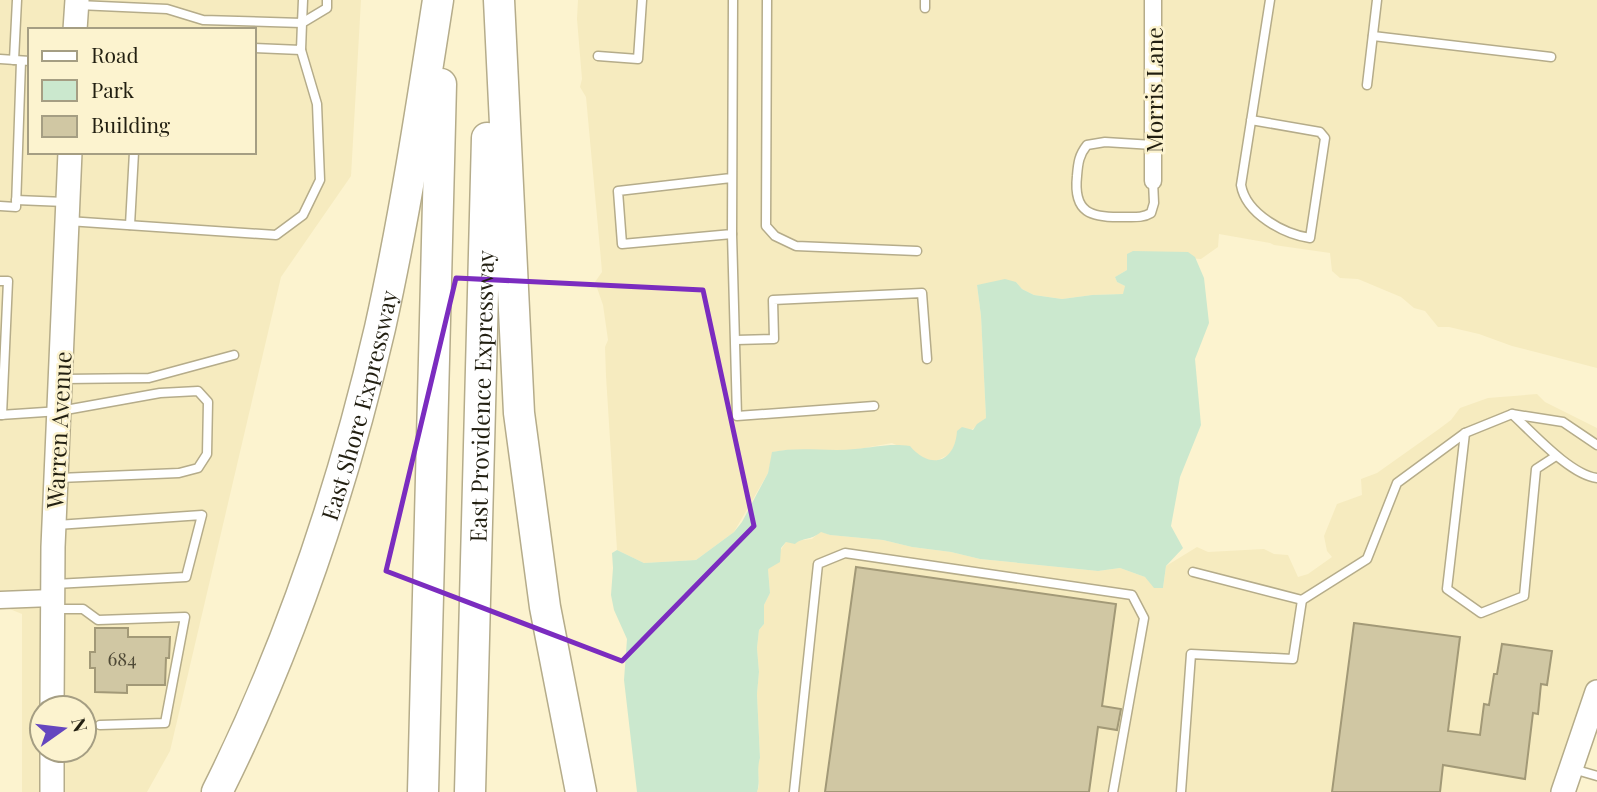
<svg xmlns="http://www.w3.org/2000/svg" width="1597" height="792" viewBox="0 0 1597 792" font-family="'Playfair Display',serif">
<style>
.built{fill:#f6ebbf;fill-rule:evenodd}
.green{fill:#cbe8ce}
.building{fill:#d0c7a3;stroke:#a29977;stroke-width:2}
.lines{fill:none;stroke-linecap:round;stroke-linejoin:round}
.lane-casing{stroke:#b5ac8a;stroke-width:11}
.street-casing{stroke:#b5ac8a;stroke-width:19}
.secondary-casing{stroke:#b5ac8a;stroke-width:26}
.highway-casing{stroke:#b5ac8a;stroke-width:33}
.lane{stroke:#fff;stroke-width:8}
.street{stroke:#fff;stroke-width:16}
.secondary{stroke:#fff;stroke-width:23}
.highway{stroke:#fff;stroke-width:30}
.marked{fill:none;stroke:#7b2cbf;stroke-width:5;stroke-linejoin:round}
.labels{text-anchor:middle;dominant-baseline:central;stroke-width:5;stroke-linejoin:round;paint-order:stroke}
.number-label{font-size:19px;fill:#4e4936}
.street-label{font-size:23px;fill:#221f11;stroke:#fcf3cf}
</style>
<rect width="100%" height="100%" fill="#fcf3cf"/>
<g class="built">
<path d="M0,0H361L351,176L281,277L170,751L147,792H22V614L0,605ZM30,30H254V152H30ZM42,708H84V750H42Z"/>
<polygon points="578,0 1597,0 1597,368 1512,346 1479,334 1449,327 1438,327 1425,311 1414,308 1401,297 1358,279 1340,278 1332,271 1330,253 1274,245 1270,243 1219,234 1218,247 1201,259 1127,254 1127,270 1115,277 1117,282 1125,286 1124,294 1092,295 1062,299 1034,295 1022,289 1016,282 977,285 981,316 986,418 956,443 950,454 936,461 929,461 892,443 853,450 785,450 773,452 768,473 734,532 696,560 644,563 617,550 606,376 605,347 608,340 603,305 595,282 602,272 601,260 586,97 580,87 582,79 577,19"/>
<polygon points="1537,394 1545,402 1597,428 1597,697 1560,792 757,792 759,786 758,765 760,758 757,694 759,672 757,648 759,630 764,624 764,605 770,593 768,569 786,542 812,539 821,531 830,535 883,540 912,547 951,552 980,559 1098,571 1120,568 1145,577 1163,588 1166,566 1197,547 1208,552 1264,549 1274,554 1288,555 1298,577 1308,574 1332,557 1327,551 1324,536 1337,504 1362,495 1361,479 1377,473 1439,429 1451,420 1460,408 1488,398"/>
</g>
<path class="green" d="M1133,251L1188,252L1195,257L1204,278L1209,323L1195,359L1201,425L1180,477L1171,526L1183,548L1166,566L1163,588H1154L1145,577L1120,568L1098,571L980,559L951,552L912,547L883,540L830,535L821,532C810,541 803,537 795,544L786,542L781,548L780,562L768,569L770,593L764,605V624L759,630L757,648L759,672L757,694L760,758C756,770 761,781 757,792H637L624,680L627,639L614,610L611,595L613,568L612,553L617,550L644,563L696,560L734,532L742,522L768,473L772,452C800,446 828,452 855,449C875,447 890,443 910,446C930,470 955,463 957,431L962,427L973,430L977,424L986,418L981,316L977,285L1005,279L1016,282L1022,289L1034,295L1062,299L1092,295L1123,294L1125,286L1117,282L1115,277L1127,270V254Z"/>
<g class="building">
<polygon points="856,567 1116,604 1102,706 1121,709 1117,730 1098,727 1089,792 825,792"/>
<polygon points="1354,623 1460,637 1448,731 1480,735 1484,704 1489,705 1494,674 1497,674 1502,644 1552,651 1547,685 1541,684 1538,714 1533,713 1525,779 1443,765 1440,792 1332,792"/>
<polygon points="95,628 128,628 128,637 170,637 169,658 166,658 165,685 127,685 127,693 95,692 95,668 90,668 90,652 95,652"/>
</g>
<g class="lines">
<defs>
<g id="lane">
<polyline points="767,0 766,226 775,236 796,246 917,251"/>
<polyline points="925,0 925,8"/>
<polyline points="78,5 167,9 203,20 302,23 303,0"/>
<polyline points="1373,36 1551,57"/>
<polyline points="254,48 301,50 302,23 327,8 327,0"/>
<polyline points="598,56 638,59 642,0"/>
<polyline points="0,59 30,61"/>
<polyline points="14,60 17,0"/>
<polyline points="1367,85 1377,0"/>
<path d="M1251,120L1320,132L1325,138L1310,238C1284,234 1246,214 1241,185L1270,0"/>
<path d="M1153,145L1105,142L1087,145C1079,155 1078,163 1077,176C1073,213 1091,218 1124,217C1134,217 1143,218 1151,213L1154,203L1153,181"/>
<polyline points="731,178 618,191 622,244 732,234 733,0"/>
<polyline points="16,200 65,202"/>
<polyline points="0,206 16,207 21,61"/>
<polyline points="68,221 276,235 303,215 320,180 317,104 301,50"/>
<polyline points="130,225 134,152"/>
<polyline points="732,234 737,416 874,406"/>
<polyline points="0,281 8,281 2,415"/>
<polyline points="736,340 774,339 773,300 922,293 927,359"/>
<polyline points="64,379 149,378 234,355"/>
<path d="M1512,414C1532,432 1570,475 1597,478"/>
<polyline points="0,415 60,411 160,393 198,391 208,402 207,454 198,468 179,473 59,478"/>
<polyline points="1465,433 1447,589 1481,613 1524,596 1536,469 1556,456"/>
<polyline points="1193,572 1302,600 1367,559 1397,483 1465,433 1512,414 1563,422 1597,445"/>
<polyline points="55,584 186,577 202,515 57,525"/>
<polyline points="55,609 83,609 98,620 185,617 165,723 100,725"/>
<polyline points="1573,769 1597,776"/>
<polyline points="794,792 818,564 845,553 1132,595 1144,618 1113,792"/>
<polyline points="1181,792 1191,654 1293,659 1302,600"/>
</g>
<g id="street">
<polyline points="1153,181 1153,0"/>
<polyline points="0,600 52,598"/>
</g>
<g id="secondary">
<polyline points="75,30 77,0"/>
<polyline points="52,708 53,547 70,152"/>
<polyline points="52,792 52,750"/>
<polyline points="1563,792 1597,692"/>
</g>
<g id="highway">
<polyline points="499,0 519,413 545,607 581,792"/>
<path id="s1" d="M217,792C290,646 343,487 380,328C404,220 421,110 438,0"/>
<polyline points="423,792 441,84"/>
<path id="s2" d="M470,792L487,138"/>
</g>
</defs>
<use href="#lane" class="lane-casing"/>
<use href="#street" class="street-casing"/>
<use href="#secondary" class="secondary-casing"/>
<use href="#highway" class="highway-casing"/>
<use href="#lane" class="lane"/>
<use href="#street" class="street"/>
<use href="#secondary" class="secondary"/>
<use href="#highway" class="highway"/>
</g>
<path class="marked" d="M456,278L703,290L754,526L622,661L386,571Z"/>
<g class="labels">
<g class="number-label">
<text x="122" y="658">684</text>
</g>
<g class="street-label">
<text transform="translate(1153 90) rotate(-90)">Morris Lane</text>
<text stroke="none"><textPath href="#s2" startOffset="396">East Providence Expressway</textPath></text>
<text stroke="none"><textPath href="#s1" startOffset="413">East Shore Expressway</textPath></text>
<text transform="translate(58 430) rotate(-87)">Warren Avenue</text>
</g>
</g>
<rect x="28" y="28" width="228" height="126" fill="#fcf3cf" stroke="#a59e83" stroke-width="2"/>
<rect x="42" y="51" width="35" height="10" fill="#ffffff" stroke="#a59e83" stroke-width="2"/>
<text x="91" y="63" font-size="21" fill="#221f11">Road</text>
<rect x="42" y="80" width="35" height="21" fill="#cbe8ce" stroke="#a59e83" stroke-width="2"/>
<text x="91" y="98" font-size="21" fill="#221f11">Park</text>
<rect x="42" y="116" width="35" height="21" fill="#d0c7a3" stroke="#a59e83" stroke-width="2"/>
<text x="91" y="133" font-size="21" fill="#221f11">Building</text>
<g transform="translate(63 729) rotate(76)"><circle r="33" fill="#fcf3cf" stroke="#a59e83" stroke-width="2"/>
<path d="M0-5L12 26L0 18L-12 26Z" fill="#6546bf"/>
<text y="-10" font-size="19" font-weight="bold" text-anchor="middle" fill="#221f11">N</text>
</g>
</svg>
